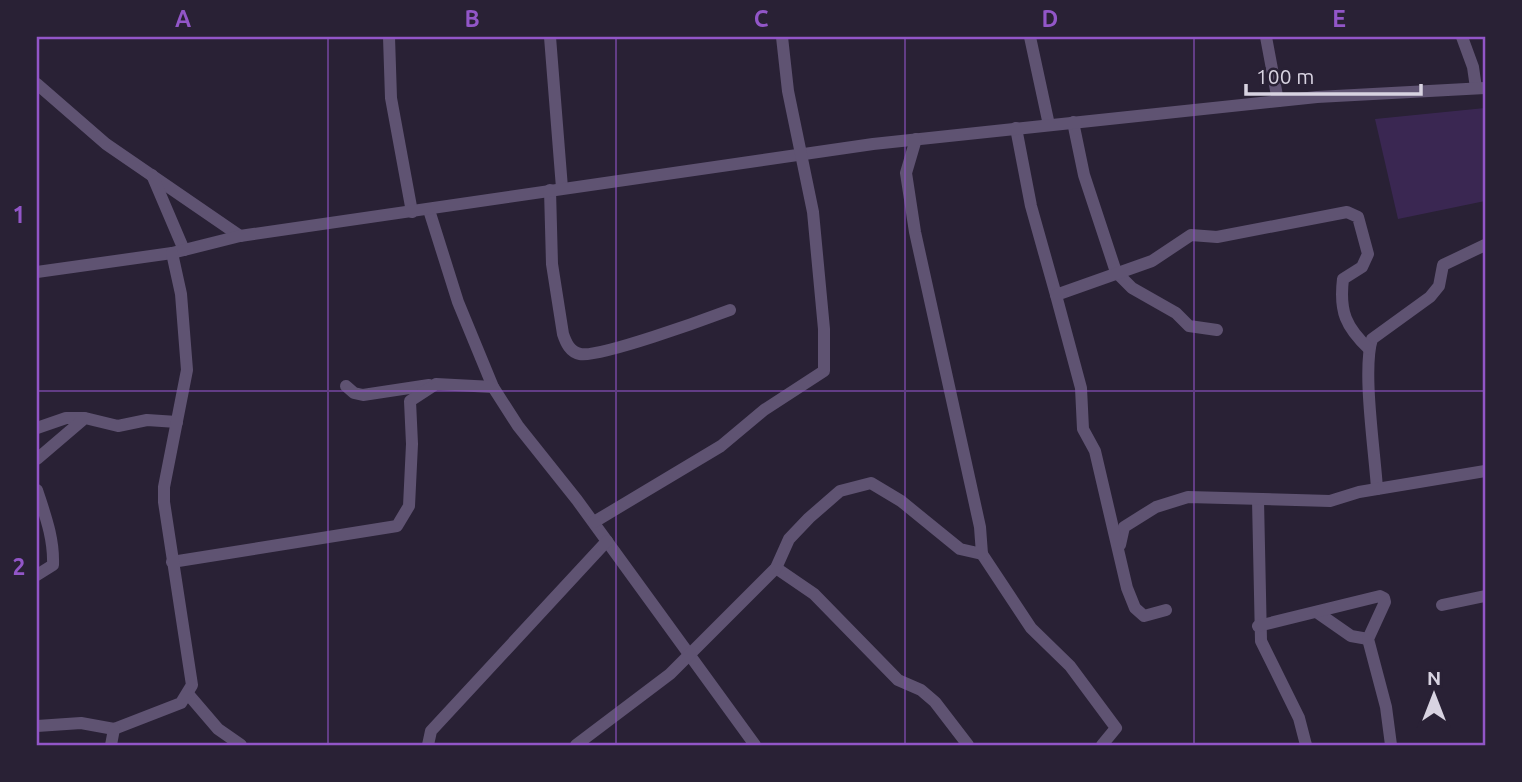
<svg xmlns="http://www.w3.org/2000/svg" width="1522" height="782" viewBox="0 0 1522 782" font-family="Ubuntu,sans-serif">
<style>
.green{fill:#3a2752}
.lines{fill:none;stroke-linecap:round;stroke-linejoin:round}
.minor{stroke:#5f5372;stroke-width:12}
.grid{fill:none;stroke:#9256c8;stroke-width:2;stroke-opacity:0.55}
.neatline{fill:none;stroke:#9256c8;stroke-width:2.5}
.grid-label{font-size:23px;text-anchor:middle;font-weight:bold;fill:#9256c8}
</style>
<rect width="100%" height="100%" fill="#292135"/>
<polygon class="green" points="1485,108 1485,201 1398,219 1375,119"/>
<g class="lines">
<g class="minor">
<polyline points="389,37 391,98 412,212"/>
<polyline points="550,37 562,188"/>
<polyline points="1030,37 1049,125"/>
<polyline points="1266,37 1278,101"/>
<polyline points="1462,37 1473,67 1476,88"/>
<polyline points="37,84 106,144 240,236"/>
<polyline points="1073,122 1084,175 1116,272 1132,288 1176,313 1189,326 1217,330"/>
<polyline points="1016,128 1031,206 1056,295"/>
<polyline points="152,175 184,250"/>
<path d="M550,190L552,264L563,334C566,343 570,352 580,354C599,358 706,319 730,310"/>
<polyline points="429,210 458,302 493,387 518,426 577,500 755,745"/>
<polyline points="37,272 172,253 240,236 873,144 1317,97 1485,88"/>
<polyline points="346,386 354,393 363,395 429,385"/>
<polyline points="37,428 66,418 84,418"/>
<polyline points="37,459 85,418 118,426 147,420 177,422"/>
<path d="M1377,489C1375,453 1362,370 1372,339L1430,297L1439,286L1443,265L1485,245"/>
<path d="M37,490C45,515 54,538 53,565L37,575"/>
<polyline points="1258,500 1261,641 1299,718 1306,745"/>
<polyline points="594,522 721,446 764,410 824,371 824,329 813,212 788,91 782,37"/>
<polyline points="1120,545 1124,527 1156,507 1188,497 1330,501 1359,492 1485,471"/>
<polyline points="982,554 1031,628 1070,666 1116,728 1102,745"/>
<polyline points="172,562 397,526 409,506 412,444 410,401 436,384 493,387"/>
<polyline points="776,568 814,594 898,680 921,690 935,702 968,745"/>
<polyline points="1442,605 1485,596"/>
<path d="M1166,610L1144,616L1135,608L1127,588L1095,451L1083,429L1081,388L1056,295L1152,261L1191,235L1217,237L1347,212L1358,217L1368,254L1362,267L1343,279C1339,312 1346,327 1369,349"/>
<polyline points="1318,613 1351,636 1368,639"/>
<polyline points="1258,626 1380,596 1384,598 1385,602 1368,639 1386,707 1391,745"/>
<polyline points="188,694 218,729 241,745"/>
<polyline points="37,726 81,723 114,729 181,703 192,685 164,502 164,487 187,370 181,294 172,253"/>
<polyline points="111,745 114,729"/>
<polyline points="428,745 431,731 607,541"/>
<polyline points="576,745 670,674 776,568 789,539 809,518 840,491 871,483 901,501 960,549 982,554 980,527 915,232 906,173 916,139"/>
</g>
</g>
<path class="grid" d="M328,37V745M616,37V745M905,37V745M1194,37V745M37,391H1485"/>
<rect width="1522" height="782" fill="none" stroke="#292135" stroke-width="77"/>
<g transform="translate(1434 695)" stroke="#292135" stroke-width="5" paint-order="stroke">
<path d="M0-5L12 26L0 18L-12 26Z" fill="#d8d3e1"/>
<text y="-10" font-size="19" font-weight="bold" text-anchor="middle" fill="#d8d3e1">N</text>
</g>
<path d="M1246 84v10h175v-10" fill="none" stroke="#d8d3e1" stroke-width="3.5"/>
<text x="1256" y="84" font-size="21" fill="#d8d3e1" stroke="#292135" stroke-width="5" paint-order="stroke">100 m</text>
<rect x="38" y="38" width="1446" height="706" class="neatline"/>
<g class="grid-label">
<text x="183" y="27">A</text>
<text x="472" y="27">B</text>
<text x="761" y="27">C</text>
<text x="1050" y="27">D</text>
<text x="1339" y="27">E</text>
<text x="19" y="223">1</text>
<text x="19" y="575">2</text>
</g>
</svg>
